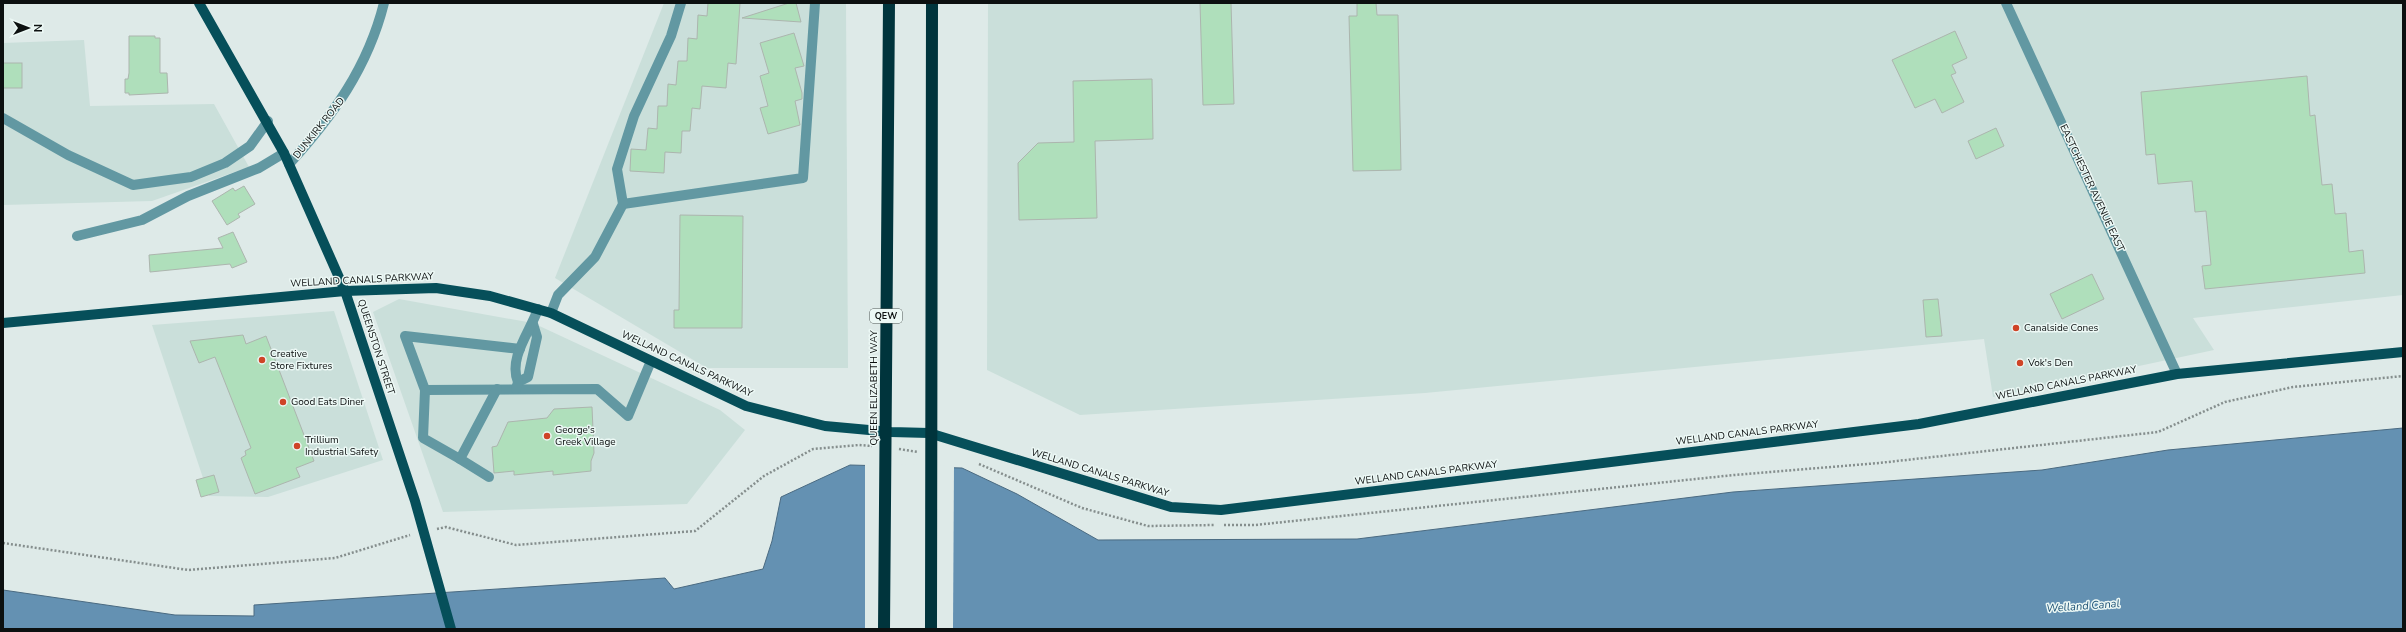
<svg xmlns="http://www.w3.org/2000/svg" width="2406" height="632" viewBox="0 0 2406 632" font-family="'Nunito Sans',sans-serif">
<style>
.built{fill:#cadfda}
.water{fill:#6491b2;stroke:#4a6a81}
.pier{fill:#deeae8}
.building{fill:#afdfbb;stroke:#acb5ae}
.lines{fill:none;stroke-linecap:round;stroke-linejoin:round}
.path{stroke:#858e8d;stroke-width:2.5;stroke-dasharray:2 2;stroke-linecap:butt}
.minor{stroke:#6298a2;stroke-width:10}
.major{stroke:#064f5a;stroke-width:10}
.highway{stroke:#00343c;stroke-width:12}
.poi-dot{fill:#cf4427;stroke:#ecf8f5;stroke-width:1.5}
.labels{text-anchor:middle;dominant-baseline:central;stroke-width:3;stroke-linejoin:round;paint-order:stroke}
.shield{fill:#ecf8f5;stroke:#4f5655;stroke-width:1}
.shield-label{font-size:9px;font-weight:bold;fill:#0c1010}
.street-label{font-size:10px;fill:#0c1010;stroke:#ecf8f5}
.poi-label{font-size:10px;fill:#0c1010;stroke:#ecf8f5;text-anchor:start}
.water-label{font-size:11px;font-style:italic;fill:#1c5174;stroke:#ecf8f5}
</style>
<rect width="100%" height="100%" fill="#deeae8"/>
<g class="built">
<polygon points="664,3 846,3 848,368 707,368 555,278"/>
<polygon points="988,3 2403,3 2403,295 2193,318 2214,350 1993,397 1984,339 1425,393 1080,415 987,370"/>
<polygon points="84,40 90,106 214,104 249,167 152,201 3,205 3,43"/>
<polygon points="399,299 533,323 720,410 745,430 687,504 443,512 373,312"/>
<polygon points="334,311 383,460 268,497 209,496 152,325"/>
</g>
<polygon class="water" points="2403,428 2403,629 3,629 3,590 175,615 254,616 254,605 665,578 674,589 763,569 772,541 781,497 850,465 962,468 1017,494 1098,540 1357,539 1733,492 2042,470 2168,450"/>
<polygon class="pier" points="865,463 954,466 953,629 865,629"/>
<g class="building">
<polygon points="708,3 740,3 736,64 728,63 726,88 702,86 700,109 692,108 690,131 682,131 681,153 665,152 664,173 630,171 631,149 646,150 648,128 657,129 658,106 667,106 668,84 676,85 678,61 687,61 688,38 697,39 698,15 707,16"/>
<polygon points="789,3 796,3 801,22 742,18"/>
<polygon points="1200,3 1231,3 1234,104 1203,105"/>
<polygon points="1357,3 1376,3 1377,15 1398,15 1401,170 1353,171 1349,16 1357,16"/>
<polygon points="1955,31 1967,58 1952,65 1956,73 1951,75 1964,102 1942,113 1935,99 1915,108 1892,60"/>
<polygon points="794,33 804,66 795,68 802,93 802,99 795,101 800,125 768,134 760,108 768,106 760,76 769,73 760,43"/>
<polygon points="129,36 155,36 155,38 160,38 160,73 167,73 168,93 129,95 129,93 125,93 125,79 128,79 129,73"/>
<rect x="3" y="63" width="19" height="25"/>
<polygon points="2307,76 2310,116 2315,115 2322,185 2332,184 2335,214 2346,213 2349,252 2363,250 2365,273 2205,289 2202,266 2211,265 2206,211 2195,212 2192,181 2158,184 2155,154 2146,155 2141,92"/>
<polygon points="1152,79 1153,139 1095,141 1097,218 1019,220 1018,163 1038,143 1074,142 1073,81"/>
<polygon points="1996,128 2004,146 1976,159 1968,141"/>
<polygon points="244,186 255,204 238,214 240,217 227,225 212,201 233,188 235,191"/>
<polygon points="680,215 743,216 742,328 674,328 674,310 679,310"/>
<polygon points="233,232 247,262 232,268 230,264 150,272 149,255 223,248 218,238"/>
<polygon points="2092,274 2104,299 2062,319 2050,294"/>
<polygon points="1938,299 1942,336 1926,337 1923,300"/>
<polygon points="243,335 246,344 266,336 314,461 296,468 300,477 255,494 241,458 246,455 245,451 251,448 215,357 199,363 190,341"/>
<polygon points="592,407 594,453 591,461 591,471 553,475 553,471 514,475 514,471 494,473 492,447 497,446 508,422 547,418 554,409"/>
<polygon points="214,475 219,492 201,497 196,480"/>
</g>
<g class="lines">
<g class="path">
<polyline points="899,449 918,452"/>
<polyline points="979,464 1082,508 1148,526 1215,525"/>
<polyline points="1224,525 1255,525 1734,475 1879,463 2158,432 2225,402 2293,387 2403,376"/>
<polyline points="437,529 446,527 516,545 695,531 764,476 813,449 859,445 872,446"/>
<polyline points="3,543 188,570 335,558 410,535"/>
</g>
<g class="minor">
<polyline points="2006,3 2177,374"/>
<polyline points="3,118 68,155 133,185 191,177 225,163 250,146 268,121"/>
<path d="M289,164C333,116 368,67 384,3"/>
<polyline points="623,204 803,178 815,3"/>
<polyline points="77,236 142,220 188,196 259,168 284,153"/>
<polyline points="551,313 558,295 595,257 623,204 617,169 634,116 671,36 681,3"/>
<polyline points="520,349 405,336 425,390 597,389 628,416 651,361"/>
<polyline points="518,382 528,377 537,337 533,324"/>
<path d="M516,389L518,382C508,358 530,332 538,309"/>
<polyline points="425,390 423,438 460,459"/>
<polyline points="489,477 460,459 497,389"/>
</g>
<g class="major">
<polyline points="199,3 284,153 345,291 415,501 451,629"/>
<polyline points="3,323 345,291 436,288 490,296 551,313 746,406 825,426 891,432 929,433 1171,507 1221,510 1919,424 2177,374 2403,352"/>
</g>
<g class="highway">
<polyline points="884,629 889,3"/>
<polyline points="931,629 932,3"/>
</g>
</g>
<g class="poi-dot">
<circle cx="2016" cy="328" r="4"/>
<circle cx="262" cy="360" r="4"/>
<circle cx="2020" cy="363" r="4"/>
<circle cx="283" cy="402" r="4"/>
<circle cx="547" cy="436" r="4"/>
<circle cx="297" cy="446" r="4"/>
</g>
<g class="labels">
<rect class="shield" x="870" y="309" width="32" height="14" rx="3"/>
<g class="shield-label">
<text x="886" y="316">QEW</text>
</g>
<g class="street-label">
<text transform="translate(319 128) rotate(-51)">DUNKIRK ROAD</text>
<text transform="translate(2092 188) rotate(65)">EASTCHESTER AVENUE EAST</text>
<text transform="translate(362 280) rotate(-3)">WELLAND CANALS PARKWAY</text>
<text transform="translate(376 347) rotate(72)">QUEENSTON STREET</text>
<text transform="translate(687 364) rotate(25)">WELLAND CANALS PARKWAY</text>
<text transform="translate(2066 383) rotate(-11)">WELLAND CANALS PARKWAY</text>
<text transform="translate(874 388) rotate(-90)">QUEEN ELIZABETH WAY</text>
<text transform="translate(1747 433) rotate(-7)">WELLAND CANALS PARKWAY</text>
<text transform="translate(1100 473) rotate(17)">WELLAND CANALS PARKWAY</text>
<text transform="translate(1426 473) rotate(-7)">WELLAND CANALS PARKWAY</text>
</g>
<g class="poi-label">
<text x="2024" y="328">Canalside Cones</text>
<text x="270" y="354">Creative<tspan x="270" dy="12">Store Fixtures</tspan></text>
<text x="2028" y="363">Vok's Den</text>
<text x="291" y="402">Good Eats Diner</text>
<text x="555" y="430">George's<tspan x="555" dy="12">Greek Village</tspan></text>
<text x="305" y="440">Trillium<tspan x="305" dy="12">Industrial Safety</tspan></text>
</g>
<g class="water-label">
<text transform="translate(2083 606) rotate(-4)">Welland Canal</text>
</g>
</g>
<rect width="2406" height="632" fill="none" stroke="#0c1010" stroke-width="8"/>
<g transform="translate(28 28) rotate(90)" stroke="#ecf8f5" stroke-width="3" paint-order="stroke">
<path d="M0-3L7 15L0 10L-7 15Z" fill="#0c1010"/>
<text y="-6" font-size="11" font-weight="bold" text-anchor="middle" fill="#0c1010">N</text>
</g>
</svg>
